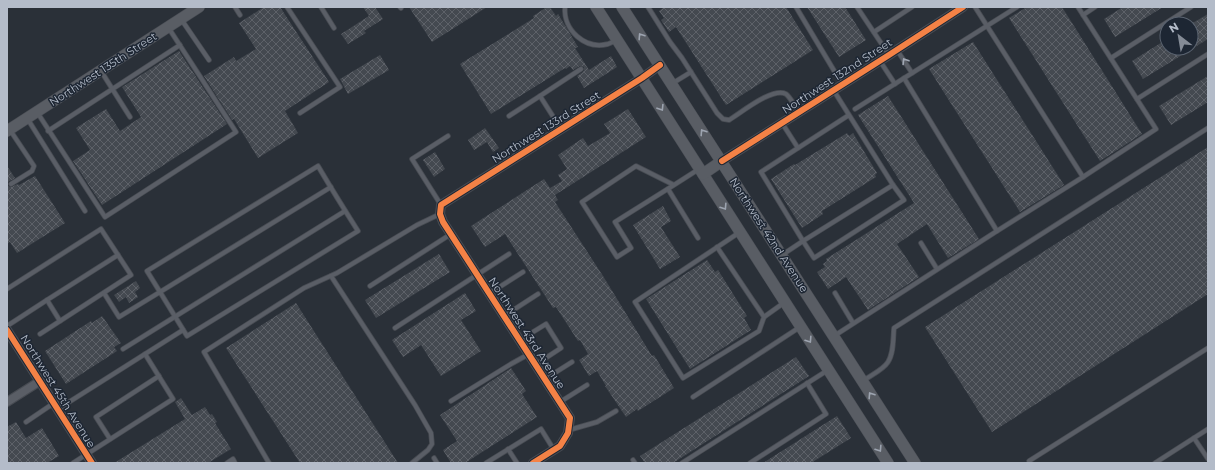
<svg xmlns="http://www.w3.org/2000/svg" width="1215" height="470" viewBox="0 0 1215 470" font-family="Montserrat,sans-serif">
<style>
.building{fill:url(#building-cross-hatch)}
.lines{fill:none;stroke-linecap:round;stroke-linejoin:round}
.service-casing{stroke:#484c53;stroke-width:5.5}
.minor-casing{stroke:#484c53;stroke-width:10}
.secondary-casing{stroke:#484c53;stroke-width:12}
.service{stroke:#5a5e66;stroke-width:4}
.minor{stroke:#5a5e66;stroke-width:8}
.secondary{stroke:#595d64;stroke-width:11}
.cycleway-casing{stroke:#1d2633;stroke-width:8}
.cycleway{stroke:#f48246;stroke-width:6}
.oneway{stroke:#9da4b0}
.oneway2{stroke:#a2a9b5}
.labels{text-anchor:middle;dominant-baseline:central;stroke-width:3;stroke-linejoin:round;paint-order:stroke}
.street-label{font-size:11px;fill:#b4bcc9;stroke:#1d2633}
</style>
<defs>
<pattern id="building-cross-hatch" width="8" height="8" patternUnits="userSpaceOnUse"><rect width="8" height="8" fill="#444950"/><path d="M0 0l8 8M0 8l8-8" fill="none" stroke="#5d6168"/></pattern>
</defs>
<rect width="100%" height="100%" fill="#2a3038"/>
<g class="building">
<polygon points="264,7 280,7 329,82 285,111 298,133 258,158 234,119 232,120 204,76 234,57 236,61 256,49 239,23"/>
<polygon points="363,7 375,7 383,19 364,31 366,33 348,44 341,34 369,16"/>
<polygon points="409,7 487,7 432,42"/>
<polygon points="547,7 550,7 556,16 558,14 578,47 575,48 589,70 611,56 617,67 584,88 577,76 584,71 584,67 580,66 573,70 570,66 566,69 565,68 491,114 460,64 534,18 533,16"/>
<polygon points="664,7 786,7 813,50 726,105 676,27 669,32 661,20 664,18 659,11"/>
<polygon points="807,7 845,7 866,40 839,57"/>
<polygon points="1027,7 1062,7 1142,134 1100,161 1009,18"/>
<polygon points="1123,7 1163,7 1115,37 1104,19"/>
<polygon points="1208,14 1208,39 1143,79 1132,61 1167,39 1167,48 1191,48 1191,24"/>
<polygon points="973,42 1064,185 1020,212 929,69"/>
<polygon points="179,51 227,124 102,205 73,161 90,150 76,128 106,109 120,131 141,117 122,87"/>
<polygon points="380,55 389,70 348,94 340,79"/>
<polygon points="1208,76 1208,102 1171,125 1159,106"/>
<polygon points="888,96 979,239 948,258 927,224 897,244 919,277 868,310 846,277 828,289 817,272 825,267 823,264 827,261 826,259 914,203 858,115"/>
<polygon points="628,109 646,137 555,195 558,200 555,202 603,276 652,356 654,355 674,388 638,411 637,409 626,417 605,386 606,386 597,371 589,376 579,360 588,354 580,340 578,341 556,307 553,308 505,234 485,247 471,226 544,179 550,188 562,181 558,175 567,169 558,155 583,138 588,146 610,133 604,124"/>
<polygon points="485,128 499,148 493,152 487,142 474,150 468,140"/>
<polygon points="847,133 849,136 853,133 877,173 875,175 876,177 822,211 823,214 802,228 771,179 794,164 795,165"/>
<polygon points="1208,147 1208,294 992,432 925,327"/>
<polygon points="435,152 445,169 434,177 423,160"/>
<polygon points="7,166 15,178 8,182 8,186 11,187 18,184 19,185 35,176 65,223 17,253 10,242 7,244"/>
<polygon points="663,206 671,221 661,227 680,257 660,269 633,225"/>
<polygon points="439,254 450,272 376,318 365,300"/>
<polygon points="707,260 715,272 718,270 747,316 744,318 751,330 690,369 646,299"/>
<polygon points="136,281 140,288 135,292 138,297 129,303 126,297 119,302 114,295"/>
<polygon points="465,293 476,311 461,320 481,351 441,376 421,345 403,357 392,340"/>
<polygon points="296,303 398,463 300,463 226,348"/>
<polygon points="102,316 121,343 114,347 117,351 66,384 45,351 91,321 92,323"/>
<polygon points="796,357 809,376 673,463 645,463 640,456"/>
<polygon points="511,368 526,391 522,394 537,417 465,463 451,463 443,450 457,441 440,415"/>
<polygon points="181,398 192,415 205,407 210,415 212,414 217,422 215,423 231,449 208,463 114,463 185,419 175,402"/>
<polygon points="837,416 851,438 811,463 763,463"/>
<polygon points="16,422 26,438 42,428 59,456 47,463 7,463 7,427"/>
</g>
<g class="lines">
<defs>
<g id="service">
<polyline points="235,7 240,15"/>
<polyline points="287,7 340,87 300,113"/>
<polyline points="321,7 334,28"/>
<polyline points="400,7 401,8"/>
<path d="M565,7C563,30 585,50 608,44C611,43 614,41 617,40"/>
<path d="M648,7L670,42L682,58L717,113L723,119L729,120C741,113 772,87 786,94C791,98 795,107 799,112"/>
<polyline points="796,7 842,84"/>
<polyline points="857,7 889,55"/>
<polyline points="975,7 1083,177 1156,129 1078,7"/>
<polyline points="1083,15 1095,7"/>
<polyline points="181,19 209,60"/>
<polyline points="874,32 912,7"/>
<polyline points="897,50 912,73"/>
<polyline points="1111,58 1191,7"/>
<polyline points="880,61 895,84"/>
<polyline points="101,71 130,117"/>
<polyline points="904,78 997,231"/>
<polyline points="673,83 691,72"/>
<polyline points="834,91 893,185 803,241 761,172 849,115"/>
<polyline points="1137,99 1208,54"/>
<polyline points="855,109 1017,7"/>
<polyline points="37,112 105,217 236,132 168,27"/>
<polyline points="509,116 540,96"/>
<polyline points="27,118 85,211"/>
<polyline points="782,123 798,148"/>
<polyline points="561,129 540,96 581,69"/>
<polyline points="10,130 34,166 32,171 11,184"/>
<polyline points="48,131 180,45"/>
<polyline points="674,185 615,222 631,248 617,257 582,202 636,166 674,185 699,169"/>
<polyline points="668,189 698,238"/>
<polyline points="441,205 412,159 448,136"/>
<polyline points="740,232 635,302 683,378 759,331 764,317 785,302"/>
<polyline points="921,243 937,269"/>
<polyline points="717,247 764,317"/>
<polyline points="782,255 803,241 814,258 904,200 893,185"/>
<polyline points="331,276 415,405 431,433 432,444 428,450 412,463"/>
<polyline points="370,286 451,234"/>
<polyline points="7,289 101,229 131,275 40,334"/>
<path d="M104,293L119,317L160,292L147,271L318,166C331,188 344,209 358,231L187,336L160,292L331,187"/>
<polyline points="490,293 523,272"/>
<polyline points="835,293 853,323"/>
<polyline points="504,316 538,294"/>
<polyline points="60,321 47,300 118,255"/>
<polyline points="7,326 47,300"/>
<polyline points="395,328 509,254"/>
<polyline points="834,336 997,231 1083,177"/>
<polyline points="520,340 546,324 561,348 535,365"/>
<polyline points="123,349 345,211"/>
<polyline points="545,379 572,362"/>
<path d="M863,381C871,375 883,370 888,362C894,353 893,338 894,328L1208,128"/>
<polyline points="693,397 800,327"/>
<polyline points="451,401 511,364 529,354"/>
<polyline points="560,402 587,385"/>
<polyline points="58,409 183,330"/>
<polyline points="26,422 54,403"/>
<polyline points="569,430 597,422 616,411"/>
<polyline points="1194,438 1208,459"/>
<polyline points="110,439 96,417 159,376"/>
<polyline points="508,449 517,463"/>
<polyline points="434,458 437,463"/>
<polyline points="633,460 635,463"/>
<polyline points="73,463 173,399 145,354"/>
<polyline points="227,463 233,459 235,463"/>
<polyline points="269,463 204,352 304,288 337,273 417,225 440,214"/>
<polyline points="486,463 541,429 554,450"/>
<polyline points="682,463 828,370"/>
<polyline points="750,463 826,414 807,383"/>
<polyline points="1030,463 1029,461 1208,348"/>
<polyline points="1155,463 1208,429"/>
</g>
<g id="minor">
<polyline points="722,161 889,55 963,7"/>
<polyline points="7,330 92,463"/>
<polyline points="7,402 40,381"/>
<polyline points="533,463 560,446 568,433 570,418 443,222 440,214 441,205 642,78 660,65"/>
</g>
<g id="secondary">
<polyline points="596,7 888,463"/>
<polyline points="622,7 915,463"/>
<polyline points="7,131 199,7"/>
<polyline points="703,174 722,161"/>
</g>
</defs>
<use href="#service" class="service-casing"/>
<use href="#minor" class="minor-casing"/>
<use href="#secondary" class="secondary-casing"/>
<use href="#service" class="service"/>
<use href="#minor" class="minor"/>
<use href="#secondary" class="secondary"/>
<defs>
<g id="cycleway">
<polyline points="722,161 889,55 963,7"/>
<polyline points="7,330 92,463"/>
<polyline points="533,463 560,446 568,433 570,418 443,222 440,214 441,205 642,78 660,65"/>
</g>
</defs>
<use href="#cycleway" class="cycleway-casing"/>
<use href="#cycleway" class="cycleway"/>
</g>
<defs><path id="oneway-chevron" d="M-2-3.5L2.5 0L-2 3.5" fill="none" stroke-width="1.6" stroke-linecap="round" stroke-linejoin="round"/></defs>
<g class="oneway">
<use href="#oneway-chevron" transform="translate(641 36) rotate(-123)"/>
<use href="#oneway-chevron" transform="translate(661 108) rotate(58)"/>
<use href="#oneway-chevron" transform="translate(703 132) rotate(-123)"/>
<use href="#oneway-chevron" transform="translate(724 207) rotate(57)"/>
<use href="#oneway-chevron" transform="translate(809 340) rotate(57)"/>
<use href="#oneway-chevron" transform="translate(871 395) rotate(-123)"/>
<use href="#oneway-chevron" transform="translate(879 449) rotate(57)"/>
</g>
<use class="oneway2" href="#oneway-chevron" transform="translate(905 61) rotate(-122)"/>
<g class="labels">
<g class="street-label">
<text transform="translate(103 69) rotate(-33)">Northwest 135th Street</text>
<text transform="translate(837 76) rotate(-33)">Northwest 132nd Street</text>
<text transform="translate(546 127) rotate(-32)">Northwest 133rd Street</text>
<text transform="translate(769 235) rotate(57)">Northwest 42nd Avenue</text>
<text transform="translate(527 333) rotate(57)">Northwest 43rd Avenue</text>
<text transform="translate(58 391) rotate(58)">Northwest 45th Avenue</text>
</g>
</g>
<rect width="1215" height="470" fill="none" stroke="#b4bcc9" stroke-width="16"/>
<g transform="translate(1179 36) rotate(329)"><circle r="19" fill="#1d2633" stroke="#59626f"/>
<path d="M0-3L7 15L0 10L-7 15Z" fill="#848b96"/>
<text y="-6" font-size="11" font-weight="bold" text-anchor="middle" fill="#b4bcc9">N</text>
</g>
</svg>
